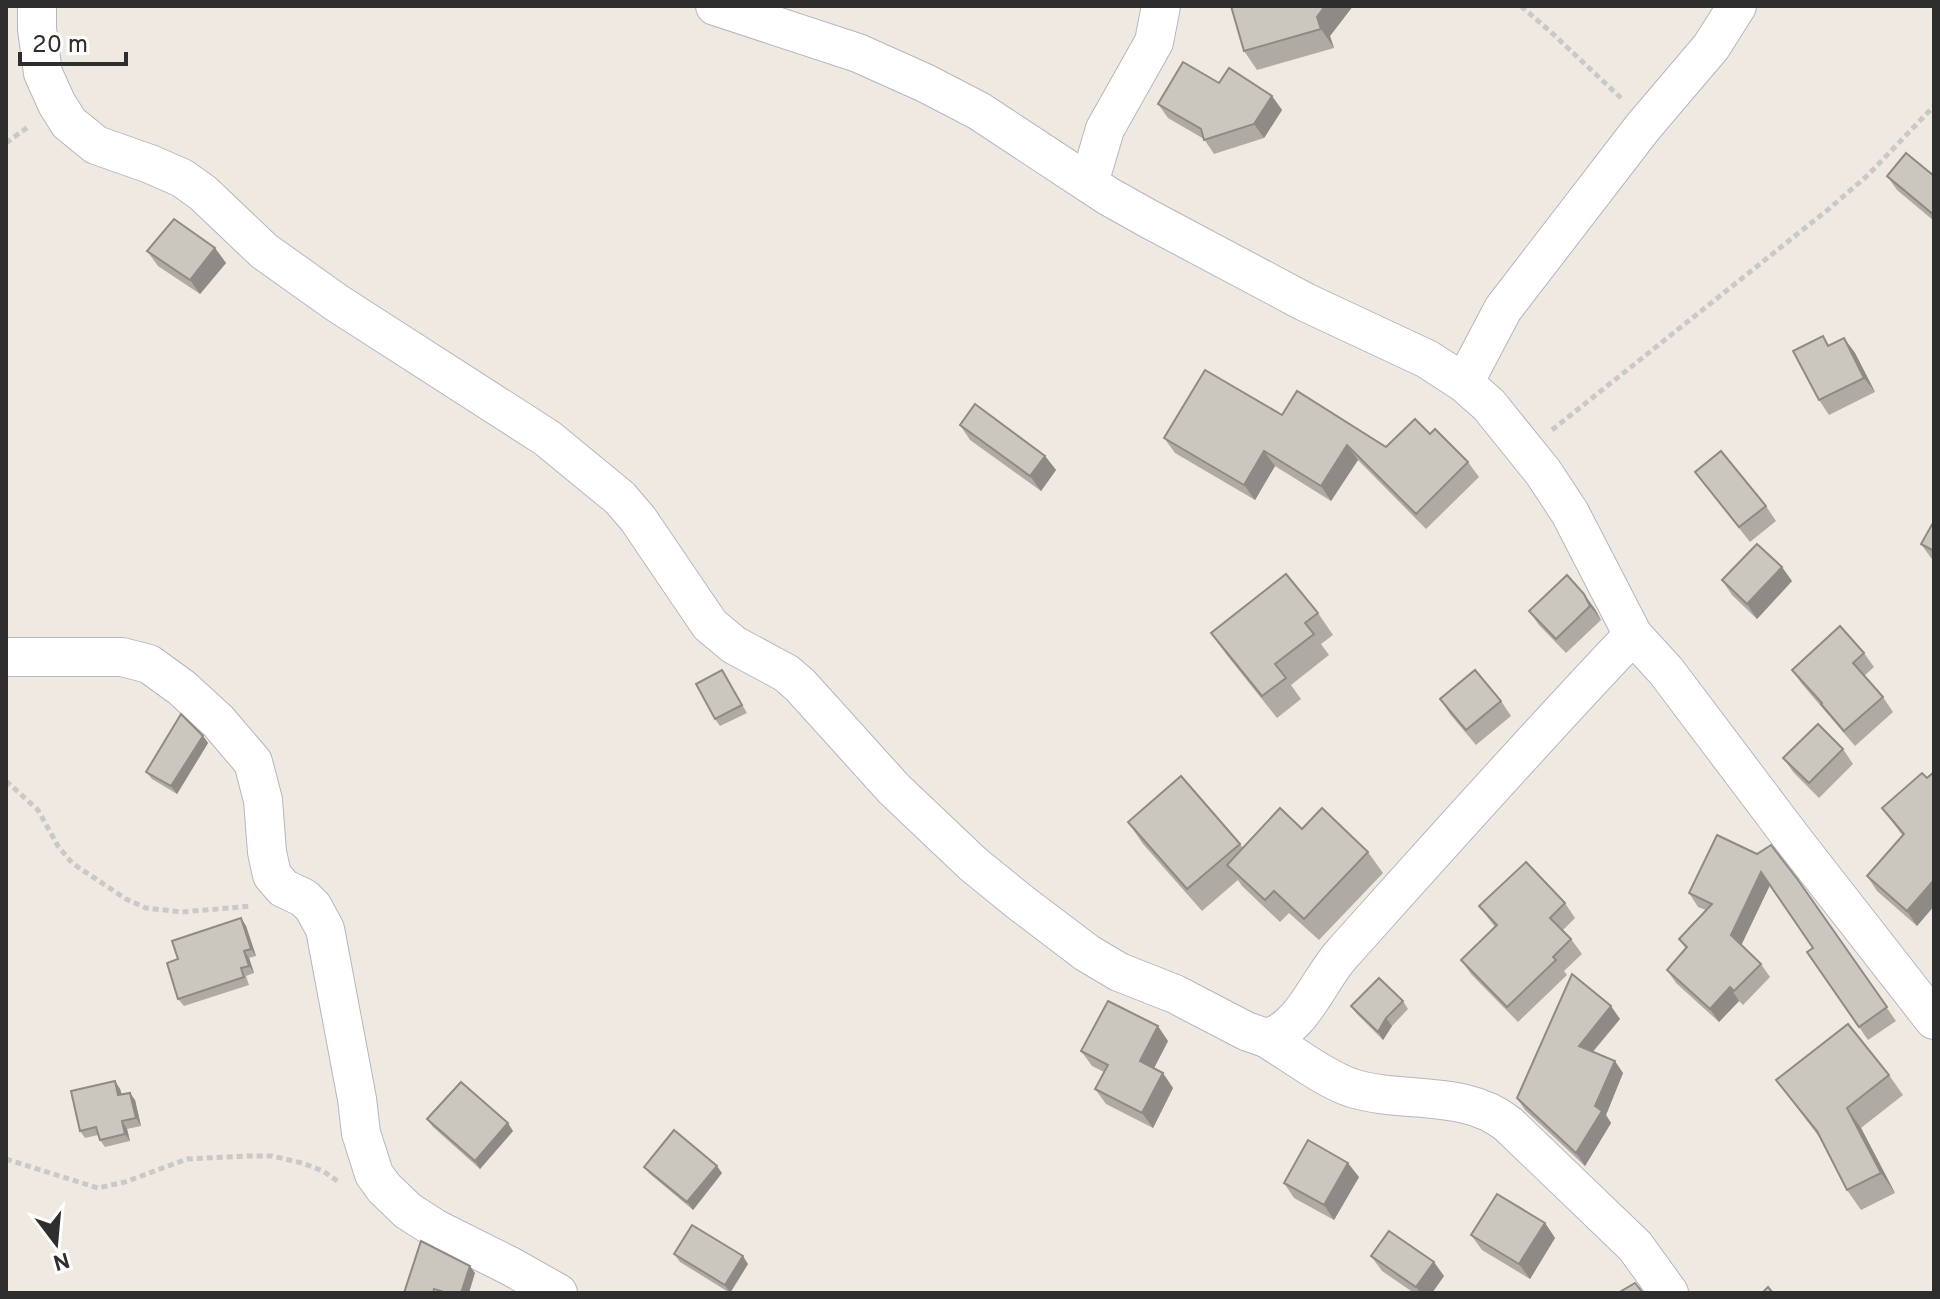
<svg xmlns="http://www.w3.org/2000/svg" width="1940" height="1299" viewBox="0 0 1940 1299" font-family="Overpass,sans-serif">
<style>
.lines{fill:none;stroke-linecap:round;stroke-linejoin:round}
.minor-casing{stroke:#b4b7c1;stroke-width:40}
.path{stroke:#c9c9c9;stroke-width:5;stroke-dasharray:6 4;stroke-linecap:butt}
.minor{stroke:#fff;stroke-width:38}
.wall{fill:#afaba4}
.shaded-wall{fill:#8e8b86}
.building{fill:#cbc7bf;stroke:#8e8b86;stroke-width:2}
</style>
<rect width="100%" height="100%" fill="#efe9e1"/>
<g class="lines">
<defs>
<g id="minor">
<path d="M37,6V29L43,73L57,104L69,123L96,145L150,164L182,178L203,193L264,251L337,303L547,438L620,498L638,519L710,625L734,645L786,673L800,685L894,789L973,864L1021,903L1087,953L1119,972L1175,994L1246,1031L1266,1038C1302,1030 1319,979 1342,954C1438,847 1534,739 1633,635"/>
<polyline points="715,6 858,53 925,83 979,111 1108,196 1149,219 1305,302 1427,359 1464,383 1489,405 1543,472 1570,513 1633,635 1666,671 1795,842 1934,1020"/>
<polyline points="1089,183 1105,129 1154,42 1161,6"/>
<polyline points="1464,383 1503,309 1643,127 1711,47 1737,6"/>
<polyline points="6,657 122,657 149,664 182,688 218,721 253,762 263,800 267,852 272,875 283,888 304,898 313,907 325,929 357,1099 361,1133 374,1174 384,1188 408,1211 436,1229 510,1266 558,1293"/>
<path d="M1266,1038C1291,1053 1325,1079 1352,1088C1404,1104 1464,1089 1508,1124L1635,1246L1669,1293"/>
</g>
</defs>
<use href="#minor" class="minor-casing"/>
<g class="path">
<polyline points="1521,6 1553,34 1621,98"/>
<polyline points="6,143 28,127"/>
<polyline points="1552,430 1830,208 1868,175 1934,106"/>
<polyline points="6,781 38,810 58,846 72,863 126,899 146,908 182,912 252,906"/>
<polyline points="6,1159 98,1188 125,1182 187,1159 247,1156 272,1156 302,1163 323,1171 339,1182"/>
</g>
<use href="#minor" class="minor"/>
</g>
<g class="wall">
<polygon points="1231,6 1353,6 1330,36 1334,48 1257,70 1244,51"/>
<polygon points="1219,83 1272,96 1282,110 1264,138 1214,154 1204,139 1168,118 1158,104"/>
<polygon points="1887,176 1934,176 1934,221 1897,190"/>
<polygon points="215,248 226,263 200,294 158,266 147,251"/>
<polygon points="1844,338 1855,353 1875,392 1829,415 1819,400 1829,346"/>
<polygon points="1282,415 1386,447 1430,434 1468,462 1479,477 1426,529 1358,460 1331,501 1275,466 1255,500 1175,453 1164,438"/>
<polygon points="960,425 1045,456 1056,470 1041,491 970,440"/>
<polygon points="1695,472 1766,506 1776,521 1750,542"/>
<polygon points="1934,521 1934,562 1921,544"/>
<polygon points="1567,575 1595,609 1601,620 1566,653 1539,625 1529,611"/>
<polygon points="1722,580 1792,581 1757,619 1732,595"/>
<polygon points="1318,613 1333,635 1321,644 1329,655 1291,685 1301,699 1277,718 1226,654 1211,633"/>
<polygon points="1864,653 1874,667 1864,676 1883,697 1893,712 1855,746 1802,684 1792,670"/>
<polygon points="722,670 747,713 720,726 715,719"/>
<polygon points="1440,699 1501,701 1511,716 1476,745 1450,714"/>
<polygon points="203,736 208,743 177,794 152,779 146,772"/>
<polygon points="1843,749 1853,764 1819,798 1794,773 1783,758"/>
<polygon points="1934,772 1934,906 1917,926 1877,891 1867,876 1903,836 1882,808 1927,778"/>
<polygon points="1128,822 1240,844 1243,848 1302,829 1368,852 1383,873 1319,940 1289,913 1280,922 1242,886 1238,880 1202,911 1143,844"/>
<polygon points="1798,880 1896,1021 1868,1040 1807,952 1813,948 1770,885 1741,945 1761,964 1770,977 1743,1005 1739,1001 1719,1022 1676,983 1667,970 1686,949 1679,939 1706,910 1698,907 1689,893"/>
<polygon points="1565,903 1575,918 1563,930 1571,939 1582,954 1564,971 1567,975 1518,1022 1471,974 1461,960 1495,927 1479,906"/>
<polygon points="241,918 246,926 256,956 249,958 254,973 246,976 249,985 184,1006 178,999 178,959"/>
<polygon points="1403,1001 1408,1009 1392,1026 1383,1040 1356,1013 1351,1006"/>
<polygon points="1620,1019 1593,1052 1623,1073 1606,1115 1611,1123 1585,1166 1525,1110 1517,1098"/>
<polygon points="1168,1041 1154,1068 1173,1088 1153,1128 1106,1104 1095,1089 1104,1072 1092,1066 1081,1051"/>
<polygon points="1889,1075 1903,1095 1861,1128 1895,1193 1861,1210 1847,1190 1820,1138 1776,1080"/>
<polygon points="115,1081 120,1089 122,1094 135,1100 141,1126 127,1129 130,1141 105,1147 100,1140 98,1135 85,1138 80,1131"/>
<polygon points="427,1119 513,1131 480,1169 433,1127"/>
<polygon points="644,1167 722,1173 693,1210 650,1174"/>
<polygon points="1359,1177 1334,1220 1294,1198 1284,1183"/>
<polygon points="1545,1223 1555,1238 1530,1279 1482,1250 1471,1235"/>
<polygon points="674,1254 748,1264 730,1293 680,1262"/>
<polygon points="1371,1256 1444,1276 1432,1293 1414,1293 1382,1271"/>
</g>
<g class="shaded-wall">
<polygon points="1325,6 1353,6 1330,36 1334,48 1321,29 1317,17"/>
<polygon points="1272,96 1282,110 1264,138 1254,124"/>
<polygon points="215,248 226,263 200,294 190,280"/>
<polygon points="1844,338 1855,353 1875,392 1864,378"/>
<polygon points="1347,445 1358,460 1331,501 1321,486"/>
<polygon points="1264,451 1275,466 1255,500 1244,485"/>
<polygon points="1045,456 1056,470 1041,491 1030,476"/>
<polygon points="1782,567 1792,581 1757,619 1747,604"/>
<polygon points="1584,594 1595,609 1601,620 1590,606"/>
<polygon points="203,736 208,743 177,794 171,786"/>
<polygon points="1761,872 1770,885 1740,948 1731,935"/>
<polygon points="1934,880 1934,906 1917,926 1907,911"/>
<polygon points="241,918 246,926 256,956 251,949"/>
<polygon points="244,951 249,958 254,973 249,966"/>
<polygon points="1730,987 1739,1001 1719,1022 1710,1009"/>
<polygon points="1611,1006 1620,1019 1587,1058 1579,1046"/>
<polygon points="1386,1018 1392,1026 1383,1040 1378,1032"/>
<polygon points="1158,1026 1168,1041 1150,1076 1140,1061"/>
<polygon points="1615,1061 1623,1073 1606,1115 1611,1123 1585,1166 1576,1153"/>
<polygon points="1163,1073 1173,1088 1153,1128 1142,1113"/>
<polygon points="115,1081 120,1089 124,1103 118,1095"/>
<polygon points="130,1093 135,1100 141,1126 136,1118"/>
<polygon points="1847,1108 1861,1128 1895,1193 1881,1173"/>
<polygon points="122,1121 127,1129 130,1141 125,1134"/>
<polygon points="508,1123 513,1131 480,1169 475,1161"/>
<polygon points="1348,1163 1359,1177 1334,1220 1324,1205"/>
<polygon points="717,1166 722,1173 693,1210 687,1202"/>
<polygon points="1545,1223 1555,1238 1530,1279 1519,1264"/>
<polygon points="743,1256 748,1264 730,1293 725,1285"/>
<polygon points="1434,1262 1444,1276 1432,1293 1421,1293 1416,1287"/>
<polygon points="470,1266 475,1273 469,1293 461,1293"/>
</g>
<g class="building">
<polygon points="1231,6 1325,6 1317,17 1321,29 1244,51"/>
<polygon points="1183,62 1219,83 1229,68 1272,96 1254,124 1204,140 1201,129 1158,104"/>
<polygon points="1906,153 1934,176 1934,215 1887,176"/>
<polygon points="174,219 215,248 190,280 147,251"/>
<polygon points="1823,336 1828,346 1844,338 1864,378 1819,400 1793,351"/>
<polygon points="1205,370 1282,415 1297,391 1386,447 1415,419 1430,434 1435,429 1468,462 1416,514 1347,445 1321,486 1264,451 1244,485 1164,438"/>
<polygon points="975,404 1045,456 1030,476 960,425"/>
<polygon points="1721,451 1766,506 1739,527 1695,472"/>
<polygon points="1934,521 1934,551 1921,544"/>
<polygon points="1757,544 1782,567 1747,604 1722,580"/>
<polygon points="1286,574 1318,613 1305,623 1314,634 1275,664 1286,678 1262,696 1211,633"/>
<polygon points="1567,575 1584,594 1590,606 1556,639 1529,611"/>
<polygon points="1840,626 1864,653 1853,663 1883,697 1844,731 1821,704 1822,703 1792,670"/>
<polygon points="722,670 742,705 715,719 696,684"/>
<polygon points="1475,670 1501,701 1466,730 1440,699"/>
<polygon points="181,714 203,736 171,786 146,772"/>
<polygon points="1818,724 1843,749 1809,783 1783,758"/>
<polygon points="1934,772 1934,880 1907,911 1867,876 1904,834 1882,808 1922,773 1927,778"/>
<polygon points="1181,776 1240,844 1187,889 1128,822"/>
<polygon points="1280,808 1302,829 1322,808 1368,852 1304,919 1274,891 1265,900 1227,865"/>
<polygon points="1717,835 1757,854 1771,845 1798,880 1887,1007 1859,1027 1807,952 1813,948 1761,872 1731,935 1761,964 1734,991 1730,987 1710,1009 1667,970 1687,947 1679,939 1712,904 1689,893"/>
<polygon points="1526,862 1565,903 1550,918 1571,939 1553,957 1556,960 1507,1007 1461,960 1497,925 1479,906"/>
<polygon points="241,918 251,949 244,951 249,966 241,968 244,977 178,999 167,963 178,959 172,941"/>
<polygon points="1572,974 1611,1006 1579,1046 1615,1061 1595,1106 1602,1111 1576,1153 1517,1098"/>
<polygon points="1379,978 1403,1001 1386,1018 1378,1032 1351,1006"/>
<polygon points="1108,1001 1158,1026 1140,1061 1163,1073 1142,1113 1095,1089 1108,1065 1081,1051"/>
<polygon points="1848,1024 1889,1075 1847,1108 1881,1173 1847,1190 1817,1131 1776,1080"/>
<polygon points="115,1081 118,1095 130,1093 136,1118 122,1121 125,1134 100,1140 96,1127 80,1131 71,1091"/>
<polygon points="461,1082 508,1123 475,1161 427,1119"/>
<polygon points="674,1130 717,1166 687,1202 644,1167"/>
<polygon points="1308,1140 1348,1163 1324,1205 1284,1183"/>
<polygon points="1497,1194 1545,1223 1519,1264 1471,1235"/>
<polygon points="692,1225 743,1256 725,1285 674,1254"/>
<polygon points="1389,1231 1434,1262 1416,1287 1371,1256"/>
<polygon points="421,1241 470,1266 461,1293 447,1293 434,1289 433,1293 404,1293"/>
<polygon points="1635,1283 1643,1293 1618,1293"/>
<polygon points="1768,1287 1773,1293 1762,1293"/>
</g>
<rect width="1940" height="1299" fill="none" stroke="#2e2e2e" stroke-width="16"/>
<g transform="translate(56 1243) rotate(164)" stroke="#ffffff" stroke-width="6" paint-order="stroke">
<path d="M0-6L14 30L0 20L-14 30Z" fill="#2e2e2e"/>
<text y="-12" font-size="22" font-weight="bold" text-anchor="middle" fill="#2e2e2e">N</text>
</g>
<path d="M20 52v12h106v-12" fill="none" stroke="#2e2e2e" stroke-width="4"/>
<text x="32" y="52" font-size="24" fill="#2e2e2e" stroke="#ffffff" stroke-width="6" paint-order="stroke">20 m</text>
</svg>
